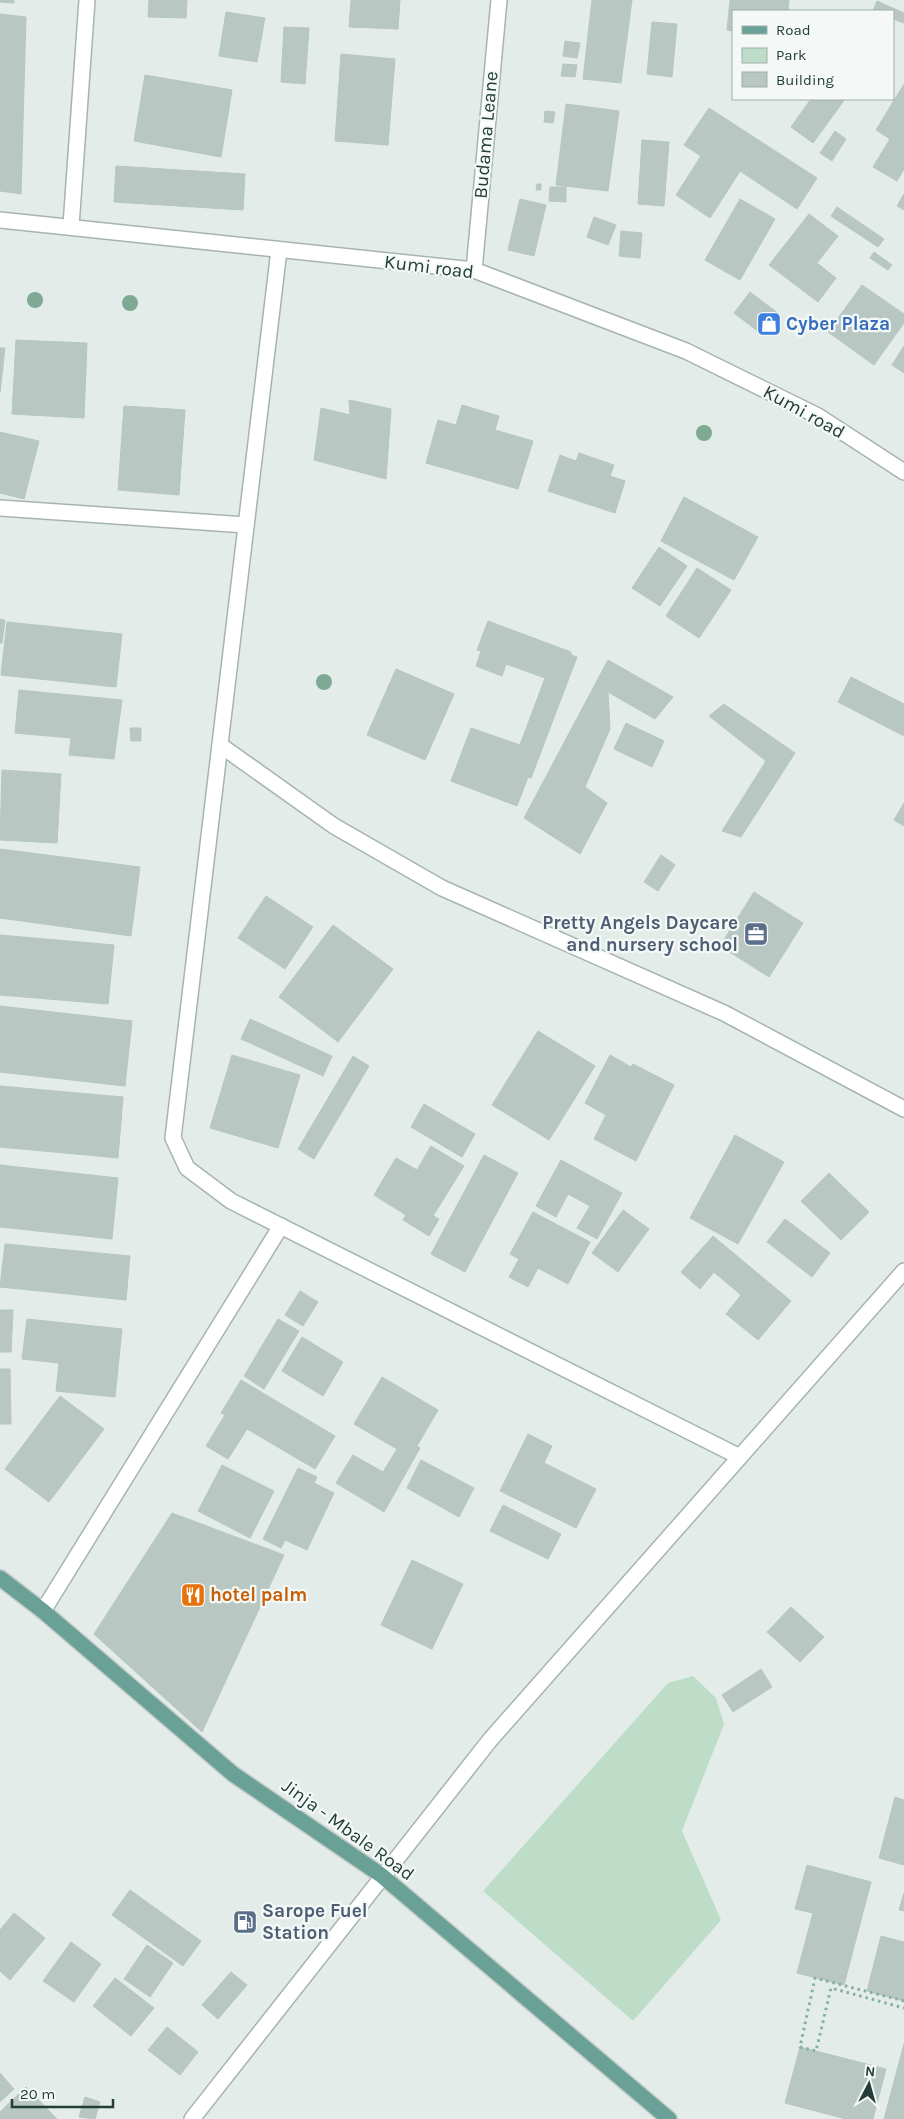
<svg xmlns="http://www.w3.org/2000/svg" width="904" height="2119" viewBox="0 0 904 2119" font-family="Karla,sans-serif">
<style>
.green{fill:#bdddc8}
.building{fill:#b8c7c2;stroke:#b6c6c0}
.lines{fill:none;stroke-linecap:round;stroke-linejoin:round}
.minor-casing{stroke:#a6b4b0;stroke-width:18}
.primary-casing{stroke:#c1c9c7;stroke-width:18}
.path{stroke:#84afa5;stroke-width:3;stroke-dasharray:2.5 4;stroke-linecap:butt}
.minor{stroke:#fff;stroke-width:15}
.primary{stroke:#69a196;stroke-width:15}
.tree{fill:#7fa994}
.labels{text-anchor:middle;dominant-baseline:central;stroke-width:4.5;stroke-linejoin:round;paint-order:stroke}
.street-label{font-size:19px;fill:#233d38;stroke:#f4f9f7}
.shop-label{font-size:19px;font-weight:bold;fill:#366cbe;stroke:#f4f9f7;text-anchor:start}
.service-label{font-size:19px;font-weight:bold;fill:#4e5e75;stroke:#f4f9f7;text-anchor:end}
.food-label{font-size:19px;font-weight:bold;fill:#c56008;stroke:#f4f9f7;text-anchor:start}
</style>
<rect width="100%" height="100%" fill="#e3ece9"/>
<polygon class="green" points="693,1676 716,1698 724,1724 682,1831 721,1920 633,2021 483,1891 668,1683"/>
<g class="building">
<polygon points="0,0 14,0 14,3 0,2"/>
<polygon points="149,0 187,0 186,18 148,17"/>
<polygon points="351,0 400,0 398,29 349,27"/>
<polygon points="592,0 632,0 621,83 583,79"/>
<polygon points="730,0 789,0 788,11 733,11 733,31 727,30"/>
<polygon points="877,1 904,13 904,23 893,19 893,11 873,11"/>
<polygon points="226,12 265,18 257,62 219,56"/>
<polygon points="0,14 26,17 21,194 0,191"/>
<polygon points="652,22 677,24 672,77 647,74"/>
<polygon points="284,27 309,28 305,84 281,82"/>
<polygon points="565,41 580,43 577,58 563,56"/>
<polygon points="341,54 395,59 388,145 335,141"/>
<polygon points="563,64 577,65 575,77 561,76"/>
<polygon points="145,75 232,90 221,157 134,141"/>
<polygon points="904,84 904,169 897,181 873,167 890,139 876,130"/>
<polygon points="811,99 845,99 813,143 791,127"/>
<polygon points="566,104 619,111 608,191 556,185"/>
<polygon points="709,108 817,178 797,209 740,171 710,218 676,195 701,156 684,145"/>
<polygon points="545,111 555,112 553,123 544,122"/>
<polygon points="835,131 846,139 832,161 820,153"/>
<polygon points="642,140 669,142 664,206 638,204"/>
<polygon points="116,166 245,174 243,210 114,202"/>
<polygon points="537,184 541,184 541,190 536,190"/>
<polygon points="550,187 566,187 566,202 549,201"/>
<polygon points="904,194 904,210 897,206"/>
<polygon points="520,199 546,205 534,256 508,250"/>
<polygon points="740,199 775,219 740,280 705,260"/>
<polygon points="837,207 884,239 878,247 831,216"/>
<polygon points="809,214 838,236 817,263 836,278 818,302 769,265"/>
<polygon points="594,217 616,225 608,245 587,237"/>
<polygon points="621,231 642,233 640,258 619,256"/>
<polygon points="874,252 892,265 888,270 870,258"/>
<polygon points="862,285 904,314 904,323 874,365 828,332"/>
<polygon points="750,292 779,314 763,335 734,313"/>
<polygon points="16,340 87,343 84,418 12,414"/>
<polygon points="904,346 904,373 892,365"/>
<polygon points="0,348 5,348 0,392"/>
<polygon points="349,400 391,409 386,479 314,460 321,408 350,415"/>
<polygon points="462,405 499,416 495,430 533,441 518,489 426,463 438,420 456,425"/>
<polygon points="124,406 185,410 179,495 118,490"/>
<polygon points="0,432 39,441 24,499 0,493"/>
<polygon points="579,453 614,465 610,476 625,481 615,513 548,491 560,455 576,461"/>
<polygon points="684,497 758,537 734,580 661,541"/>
<polygon points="659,547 687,566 660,606 632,588"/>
<polygon points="697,568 731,590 699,638 666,616"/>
<polygon points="0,619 5,620 2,643 0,643"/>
<polygon points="488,621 571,652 571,655 577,657 531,778 528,777 517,806 451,781 471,728 520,745 545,678 506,664 502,676 476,666 481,651 477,650"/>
<polygon points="7,622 122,634 116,687 1,675"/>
<polygon points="608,660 673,697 655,719 608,692 610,729 585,787 607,803 580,854 524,818"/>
<polygon points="396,669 454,694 425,760 367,735"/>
<polygon points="851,677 904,704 904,736 838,702"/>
<polygon points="19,690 122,700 114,759 69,755 71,738 15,733"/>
<polygon points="724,704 795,753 741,837 722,831 766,761 709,716"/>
<polygon points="626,723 664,741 652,767 614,749"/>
<polygon points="130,728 141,728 141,741 131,741"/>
<polygon points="2,770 61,774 57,843 0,840"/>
<polygon points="904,803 904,826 894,820"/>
<polygon points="0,849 140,867 131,936 0,918"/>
<polygon points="661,855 675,865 658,891 644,882"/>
<polygon points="754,892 803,923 769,977 720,946"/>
<polygon points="266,896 313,927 285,969 238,938"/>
<polygon points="333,925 393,969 338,1042 279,997"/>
<polygon points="0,935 114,945 108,1004 0,995"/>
<polygon points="0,1006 132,1021 125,1086 0,1072"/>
<polygon points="250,1019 332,1056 323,1076 241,1039"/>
<polygon points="538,1031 595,1066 549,1140 492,1105"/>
<polygon points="232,1055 300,1075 278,1148 210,1128"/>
<polygon points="610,1055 631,1067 633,1064 674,1085 636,1161 594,1139 606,1115 585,1103"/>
<polygon points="353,1056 369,1066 314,1159 298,1149"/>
<polygon points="0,1086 123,1097 118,1158 0,1147"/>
<polygon points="424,1104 475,1134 462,1157 411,1127"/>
<polygon points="735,1135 784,1162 738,1244 690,1218"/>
<polygon points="431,1146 464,1166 433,1216 439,1219 429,1236 403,1220 406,1215 374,1195 396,1158 417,1170"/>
<polygon points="484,1155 518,1173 465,1272 431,1254"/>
<polygon points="561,1160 622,1193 597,1239 577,1228 590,1206 568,1194 556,1217 536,1206"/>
<polygon points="0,1165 118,1178 112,1239 0,1227"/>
<polygon points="829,1173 869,1212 841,1240 801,1201"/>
<polygon points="623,1210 649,1229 618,1272 592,1253"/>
<polygon points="533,1212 590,1242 568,1284 538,1268 528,1287 509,1277 519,1259 510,1254"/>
<polygon points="785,1219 830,1253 812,1277 767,1242"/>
<polygon points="713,1236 791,1301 758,1340 726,1314 741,1295 714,1272 700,1289 681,1272"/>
<polygon points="5,1244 130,1256 126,1300 0,1287"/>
<polygon points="300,1291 318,1302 303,1326 285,1315"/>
<polygon points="0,1310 13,1310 11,1352 0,1352"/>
<polygon points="27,1319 122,1329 115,1397 56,1391 59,1363 22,1359"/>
<polygon points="278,1319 299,1331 264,1389 244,1376"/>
<polygon points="302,1337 343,1362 323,1396 282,1371"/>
<polygon points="0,1369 10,1369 11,1424 0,1424"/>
<polygon points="382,1377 438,1410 417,1446 420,1448 384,1512 336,1483 353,1455 383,1472 397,1449 354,1424"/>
<polygon points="241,1380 335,1436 315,1469 247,1429 228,1459 206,1446 225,1415 221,1413"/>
<polygon points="60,1396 104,1429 49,1502 5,1469"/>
<polygon points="528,1434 552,1446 544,1463 596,1489 576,1528 500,1491"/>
<polygon points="421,1460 474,1488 459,1517 407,1488"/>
<polygon points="222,1465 274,1491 250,1538 198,1511"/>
<polygon points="298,1468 317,1477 314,1483 334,1493 307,1550 285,1540 281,1548 263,1539"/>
<polygon points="503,1505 561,1534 548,1559 490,1531"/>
<polygon points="172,1513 284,1555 202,1732 94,1634"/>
<polygon points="412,1560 463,1584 432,1649 381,1625"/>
<polygon points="791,1607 824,1637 800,1662 767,1632"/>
<polygon points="761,1669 772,1687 733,1712 722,1695"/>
<polygon points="895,1797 904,1800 904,1865 879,1858"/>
<polygon points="807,1865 871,1882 844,1985 797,1973 813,1913 795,1909"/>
<polygon points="130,1890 201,1941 183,1966 112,1915"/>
<polygon points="904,1893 904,1911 899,1910"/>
<polygon points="14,1913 45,1938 10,1980 0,1971 0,1930"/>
<polygon points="881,1936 904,1942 904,2001 867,1991"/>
<polygon points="71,1942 101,1964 74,2002 43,1981"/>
<polygon points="147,1945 173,1963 150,1997 124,1979"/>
<polygon points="231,1972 247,1985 218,2019 202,2005"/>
<polygon points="115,1978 154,2008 131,2036 93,2006"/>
<polygon points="167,2027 198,2052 180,2075 148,2050"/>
<polygon points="904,2044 904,2119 884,2119"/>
<polygon points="800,2047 886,2069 873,2119 846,2119 785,2103"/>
<polygon points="0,2073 14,2089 0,2102"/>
<polygon points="26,2087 57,2119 0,2119 0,2112"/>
<polygon points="85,2097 100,2102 95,2119 79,2117"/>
</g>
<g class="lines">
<defs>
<g id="minor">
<polyline points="0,220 474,270 686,351 818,416 904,472"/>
<polyline points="71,226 87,0"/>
<polyline points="279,250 173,1138 187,1168 231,1201 740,1457"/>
<polyline points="474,270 499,0"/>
<polyline points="0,508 246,525"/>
<polyline points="220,745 334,826 442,888 724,1013 904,1109"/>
<polyline points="43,1611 281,1226"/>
<polyline points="192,2119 490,1740 904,1271"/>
</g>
<polyline id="primary" points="0,1578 43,1611 233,1774 381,1875 669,2119"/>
</defs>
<use href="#minor" class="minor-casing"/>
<use href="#primary" class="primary-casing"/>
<polyline class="path" points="904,2001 815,1978 800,2047 816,2051 831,1988 904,2008"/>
<use href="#minor" class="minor"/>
<use href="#primary" class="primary"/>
</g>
<g class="tree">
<circle cx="35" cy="300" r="8"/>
<circle cx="130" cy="303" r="8"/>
<circle cx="704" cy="433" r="8"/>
<circle cx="324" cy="682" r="8"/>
</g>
<defs>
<symbol id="shop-square" viewBox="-11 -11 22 22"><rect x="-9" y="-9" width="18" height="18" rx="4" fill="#3f7fe0" stroke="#f4f9f7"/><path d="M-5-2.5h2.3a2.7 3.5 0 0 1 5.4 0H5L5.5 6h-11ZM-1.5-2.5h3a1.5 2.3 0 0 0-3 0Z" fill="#fff"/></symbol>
<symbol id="office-square" viewBox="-11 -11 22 22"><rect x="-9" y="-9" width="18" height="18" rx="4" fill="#5c6f8a" stroke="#f4f9f7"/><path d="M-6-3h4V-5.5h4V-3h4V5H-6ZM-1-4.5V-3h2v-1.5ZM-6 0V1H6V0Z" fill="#fff"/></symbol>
<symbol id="restaurant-square" viewBox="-11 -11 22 22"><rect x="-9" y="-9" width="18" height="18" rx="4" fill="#e8710a" stroke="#f4f9f7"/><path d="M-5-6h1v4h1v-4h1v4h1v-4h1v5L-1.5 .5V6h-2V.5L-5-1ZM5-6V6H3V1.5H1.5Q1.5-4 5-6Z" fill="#fff"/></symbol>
<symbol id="fuel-square" viewBox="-11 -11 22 22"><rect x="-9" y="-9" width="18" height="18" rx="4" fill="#5c6f8a" stroke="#f4f9f7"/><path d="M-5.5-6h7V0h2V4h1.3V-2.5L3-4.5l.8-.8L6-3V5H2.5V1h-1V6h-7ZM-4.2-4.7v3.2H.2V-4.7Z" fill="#fff"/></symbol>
</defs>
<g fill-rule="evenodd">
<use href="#shop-square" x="755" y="310" width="28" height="28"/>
<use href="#office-square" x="742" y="920" width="28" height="28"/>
<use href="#restaurant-square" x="179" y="1581" width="28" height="28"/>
<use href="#fuel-square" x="231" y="1908" width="28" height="28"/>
</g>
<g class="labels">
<g class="street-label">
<text transform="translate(486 135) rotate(-85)">Budama Leane</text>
<text transform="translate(429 267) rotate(7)">Kumi road</text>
<text transform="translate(804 412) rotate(29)">Kumi road</text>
<text transform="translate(348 1830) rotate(36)">Jinja - Mbale Road</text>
</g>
<g class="shop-label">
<text x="786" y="324">Cyber Plaza</text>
</g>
<g class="service-label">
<text x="738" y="923">Pretty Angels Daycare<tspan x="738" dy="22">and nursery school</tspan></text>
<text x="262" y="1911" text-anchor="start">Sarope Fuel<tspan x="262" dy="22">Station</tspan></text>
</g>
<g class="food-label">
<text x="210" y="1595">hotel palm</text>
</g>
</g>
<rect x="732" y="10" width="162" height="90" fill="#f4f9f7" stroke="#a0aeab"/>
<rect x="742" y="26" width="25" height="8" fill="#69a196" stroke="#a0aeab"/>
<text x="776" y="35" font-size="15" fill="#233d38">Road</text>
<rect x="742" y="48" width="25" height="15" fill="#bdddc8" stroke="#a0aeab"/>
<text x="776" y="60" font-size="15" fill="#233d38">Park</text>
<rect x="742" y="72" width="25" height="15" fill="#b8c7c2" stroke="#a0aeab"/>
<text x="776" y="85" font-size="15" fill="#233d38">Building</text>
<g transform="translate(869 2084) rotate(6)" stroke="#f4f9f7" stroke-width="4" paint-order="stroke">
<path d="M0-4L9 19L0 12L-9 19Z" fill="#233d38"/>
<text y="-8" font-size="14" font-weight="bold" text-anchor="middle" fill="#233d38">N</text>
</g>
<path d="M12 2099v8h101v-8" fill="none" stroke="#233d38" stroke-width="2.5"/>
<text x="20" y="2099" font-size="15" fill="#233d38" stroke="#f4f9f7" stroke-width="4" paint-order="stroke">20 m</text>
</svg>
